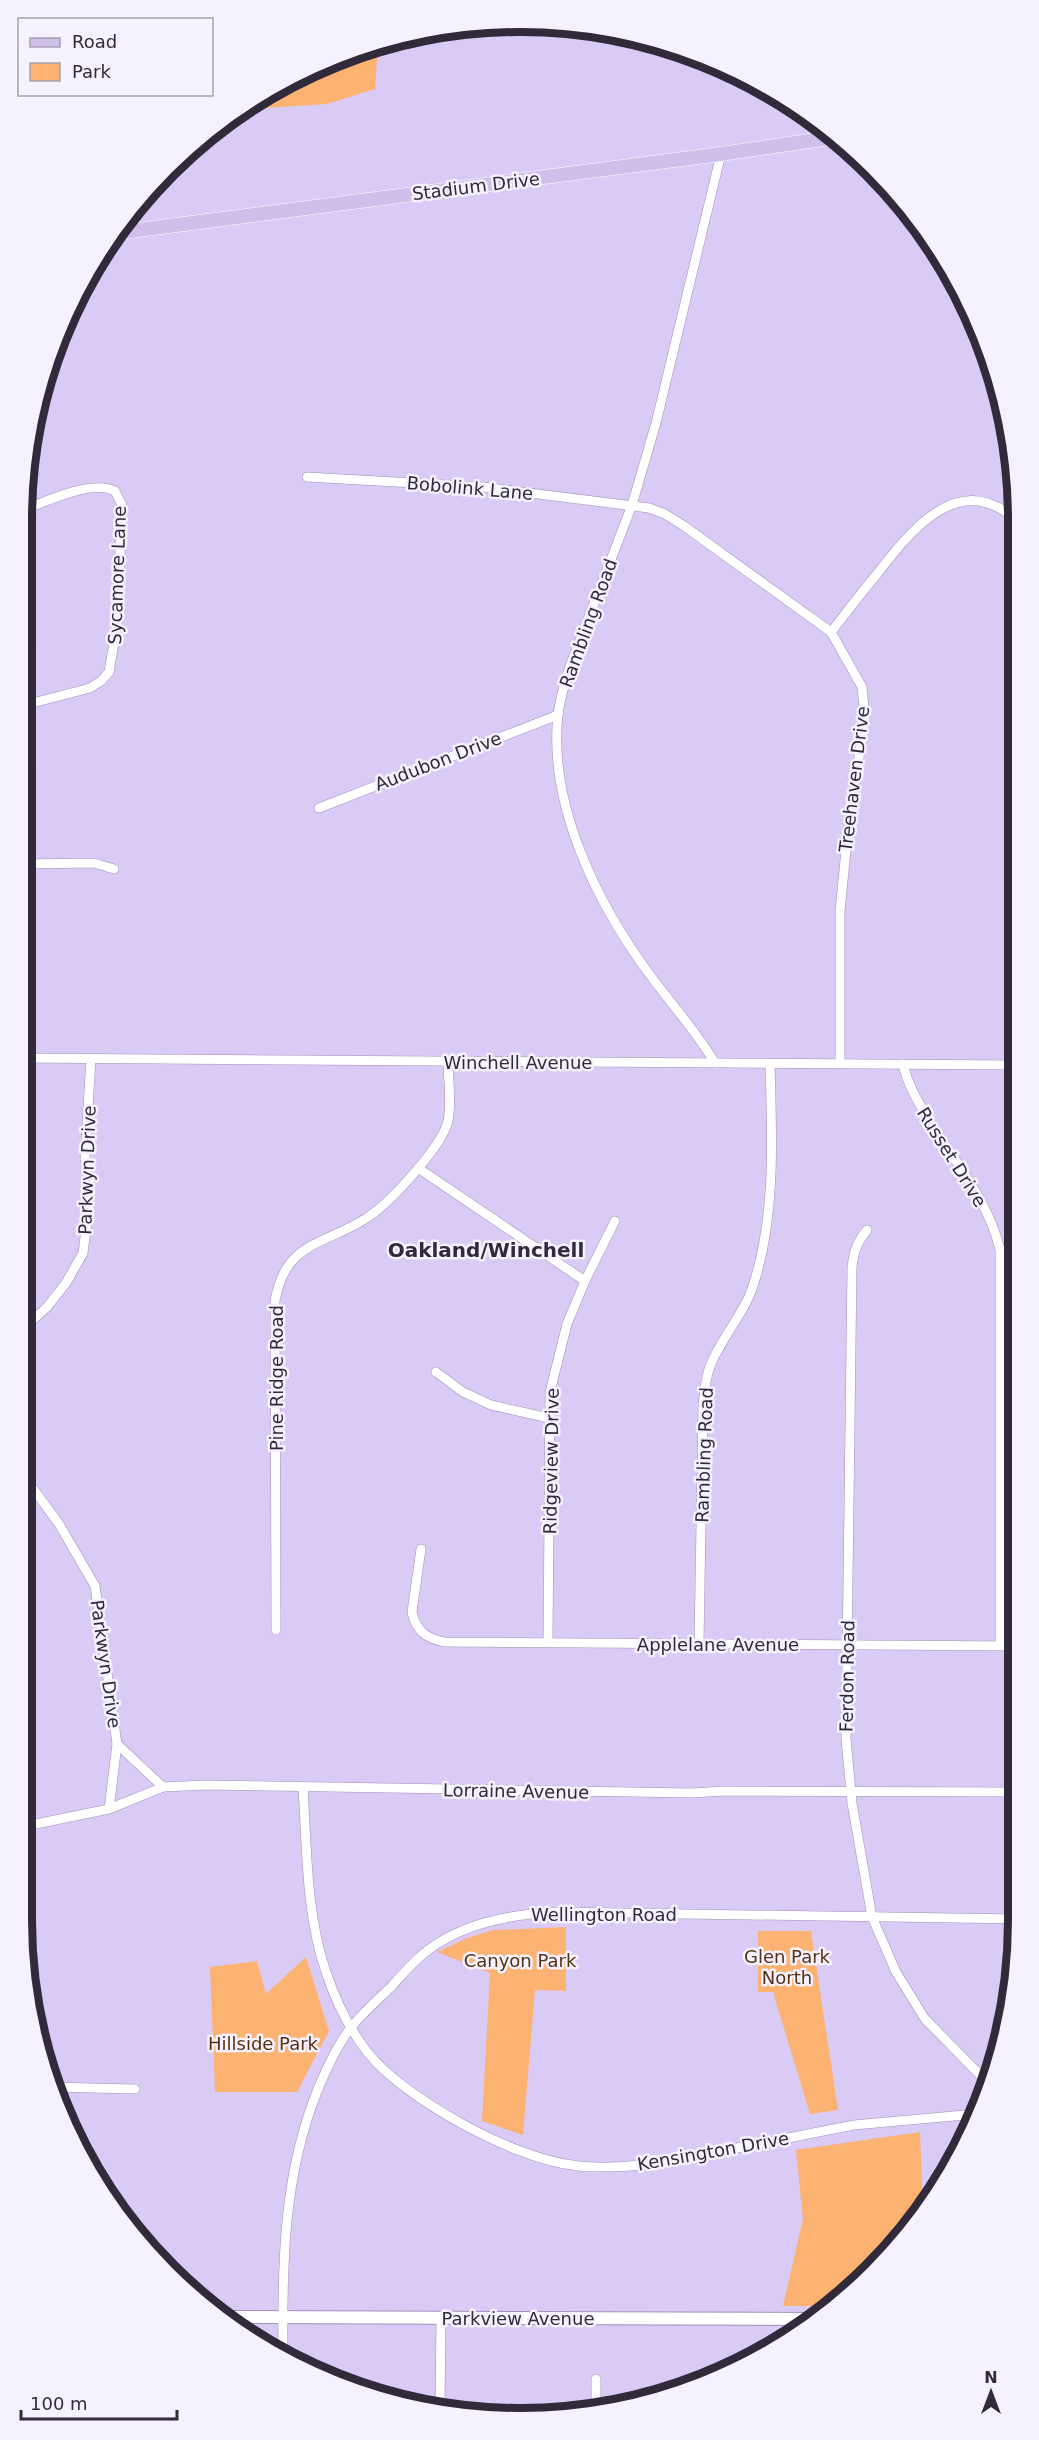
<svg xmlns="http://www.w3.org/2000/svg" width="1039" height="2440" viewBox="0 0 1039 2440" font-family="'DejaVu Sans',sans-serif">
<style>
.green{fill:#fcb271}
.lines{fill:none;stroke-linecap:round;stroke-linejoin:round}
.street-casing{stroke:#a091bb;stroke-width:10}
.secondary-casing{stroke:#a091bb;stroke-width:14}
.primary-casing{stroke:#fff;stroke-width:15}
.street{stroke:#fff;stroke-width:9}
.secondary{stroke:#fff;stroke-width:12}
.primary{stroke:#d0bfeb;stroke-width:14}
.labels{text-anchor:middle;dominant-baseline:central;stroke-width:5;stroke-linejoin:round;paint-order:stroke}
.street-label{font-size:18px;fill:#302a3b;stroke:#f5f1ff}
.park-label{font-size:18px;fill:#553210;stroke:#f5f1ff}
.neighbourhood-label{font-size:20px;font-weight:bold;fill:#302a3b;stroke:#f5f1ff}
.rim{fill:none;stroke:#302a3b;stroke-width:8}
</style>
<rect width="100%" height="100%" fill="#d9caf6"/>
<g class="green">
<polygon points="378,43 375,89 327,104 266,108 248,104 299,72"/>
<polygon points="566,1927 566,1991 535,1990 523,2135 482,2121 490,1973 437,1952 467,1938 493,1930"/>
<polygon points="758,1931 811,1931 838,2110 810,2114 773,1992 758,1992"/>
<polygon points="306,1957 329,2031 297,2092 215,2092 210,1967 257,1961 266,1994"/>
<polygon points="920,2132 923,2209 895,2249 824,2306 783,2306 803,2219 796,2150"/>
</g>
<g class="lines">
<defs>
<g id="street">
<polyline points="307,477 483,487 649,508 665,514 684,526 831,632 862,687 865,718 848,830 840,911 840,1063"/>
<path d="M831,632C846,613 861,593 877,574C910,532 957,470 1014,518"/>
<path d="M21,706L90,688L101,681L109,672L117,625L122,505L115,491C91,479 47,502 22,510"/>
<polyline points="319,808 558,715"/>
<polyline points="21,864 94,863 114,869"/>
<polyline points="21,1058 1015,1065"/>
<path d="M715,1063C696,1031 672,1005 650,975C598,905 548,805 558,715C560,698 565,682 570,666L632,505L656,423L721,154"/>
<path d="M903,1064C908,1087 919,1103 931,1123C956,1163 990,1204 1000,1250V1645"/>
<polyline points="418,1168 585,1281"/>
<path d="M867,1230C857,1242 854,1251 852,1267L846,1739L852,1803L872,1917L896,1972L925,2019L990,2085"/>
<polyline points="21,1331 47,1307 66,1283 83,1253 89,1206 89,1183 85,1158 91,1058"/>
<polyline points="436,1372 463,1392 491,1405 549,1418"/>
<polyline points="21,1472 59,1524 95,1586 117,1744 163,1787"/>
<path d="M421,1549L412,1612C416,1631 426,1638 444,1642L1017,1646"/>
<path d="M276,1630L275,1301C286,1241 322,1246 365,1219C388,1205 442,1147 448,1121C452,1102 448,1080 448,1061"/>
<polyline points="548,1642 550,1392 567,1324 585,1281 615,1221"/>
<path d="M699,1644L703,1405C705,1391 705,1377 711,1364C723,1335 745,1313 754,1283C776,1213 772,1136 770,1064"/>
<path d="M303,1788C307,1849 306,1914 326,1972C335,1999 350,2030 368,2053C405,2099 513,2158 572,2165C604,2170 639,2166 671,2161L854,2125L976,2114"/>
<polyline points="109,1809 117,1744"/>
<polyline points="21,1827 109,1809 163,1787 206,1785 693,1793 724,1791 1018,1792"/>
<polyline points="50,2087 135,2089"/>
<path d="M283,2357C282,2265 283,2175 318,2089C327,2068 338,2043 353,2025C364,2012 378,1999 391,1987C401,1976 411,1964 423,1954C461,1923 511,1914 559,1912L1018,1919"/>
<polyline points="596,2379 596,2412"/>
<polyline points="440,2410 441,2318"/>
</g>
<polyline id="secondary" points="227,2317 809,2319"/>
<polyline id="primary" points="115,233 721,154 836,137"/>
</defs>
<use href="#street" class="street-casing"/>
<use href="#secondary" class="secondary-casing"/>
<use href="#primary" class="primary-casing"/>
<use href="#street" class="street"/>
<use href="#secondary" class="secondary"/>
<use href="#primary" class="primary"/>
</g>
<g class="labels">
<g class="street-label">
<text transform="translate(476 186) rotate(-7)">Stadium Drive</text>
<text transform="translate(470 488) rotate(5)">Bobolink Lane</text>
<text transform="translate(117 575) rotate(-88)">Sycamore Lane</text>
<text transform="translate(588 623) rotate(-70)">Rambling Road</text>
<text transform="translate(438 761) rotate(-21)">Audubon Drive</text>
<text transform="translate(854 779) rotate(-83)">Treehaven Drive</text>
<text x="518" y="1062">Winchell Avenue</text>
<text transform="translate(952 1157) rotate(58)">Russet Drive</text>
<text transform="translate(87 1170) rotate(-88)">Parkwyn Drive</text>
<text transform="translate(276 1378) rotate(-90)">Pine Ridge Road</text>
<text transform="translate(704 1455) rotate(-88)">Rambling Road</text>
<text transform="translate(551 1461) rotate(-89)">Ridgeview Drive</text>
<text x="718" y="1644">Applelane Avenue</text>
<text transform="translate(106 1664) rotate(82)">Parkwyn Drive</text>
<text transform="translate(847 1676) rotate(-89)">Ferdon Road</text>
<text transform="translate(516 1791) rotate(1)">Lorraine Avenue</text>
<text x="604" y="1914">Wellington Road</text>
<text transform="translate(713 2151) rotate(-10)">Kensington Drive</text>
<text x="518" y="2318">Parkview Avenue</text>
</g>
<g class="park-label">
<text x="787" y="1956">Glen Park<tspan x="787" dy="21">North</tspan></text>
<text x="520" y="1960">Canyon Park</text>
<text x="263" y="2043">Hillside Park</text>
</g>
<g class="neighbourhood-label">
<text x="486" y="1250">Oakland/Winchell</text>
</g>
</g>
<path d="M0 0H1039V2440H0ZM520 32H520A488 488 0 0 1 1008 520V1920A488 488 0 0 1 520 2408H520A488 488 0 0 1 32 1920V520A488 488 0 0 1 520 32Z" fill="#f5f1ff" fill-rule="evenodd"/>
<path class="rim" d="M520 32H520A488 488 0 0 1 1008 520V1920A488 488 0 0 1 520 2408H520A488 488 0 0 1 32 1920V520A488 488 0 0 1 520 32Z"/>
<rect x="18" y="18" width="195" height="78" fill="#f5f1ff" stroke="#a6a1b1" stroke-width="1.5"/>
<rect x="30" y="38" width="30" height="9" fill="#d0bfeb" stroke="#a6a1b1" stroke-width="1.5"/>
<text x="72" y="48" font-size="18" fill="#302a3b">Road</text>
<rect x="30" y="63" width="30" height="18" fill="#fcb271" stroke="#a6a1b1" stroke-width="1.5"/>
<text x="72" y="78" font-size="18" fill="#302a3b">Park</text>
<g transform="translate(991 2392)" stroke="#f5f1ff" stroke-width="4.5" paint-order="stroke">
<path d="M0-4.5L10 22L0 15L-10 22Z" fill="#302a3b"/>
<text y="-9" font-size="16" font-weight="bold" text-anchor="middle" fill="#302a3b">N</text>
</g>
<path d="M21 2410v9h156v-9" fill="none" stroke="#302a3b" stroke-width="3"/>
<text x="30" y="2410" font-size="18" fill="#302a3b" stroke="#f5f1ff" stroke-width="4.5" paint-order="stroke">100 m</text>
</svg>
